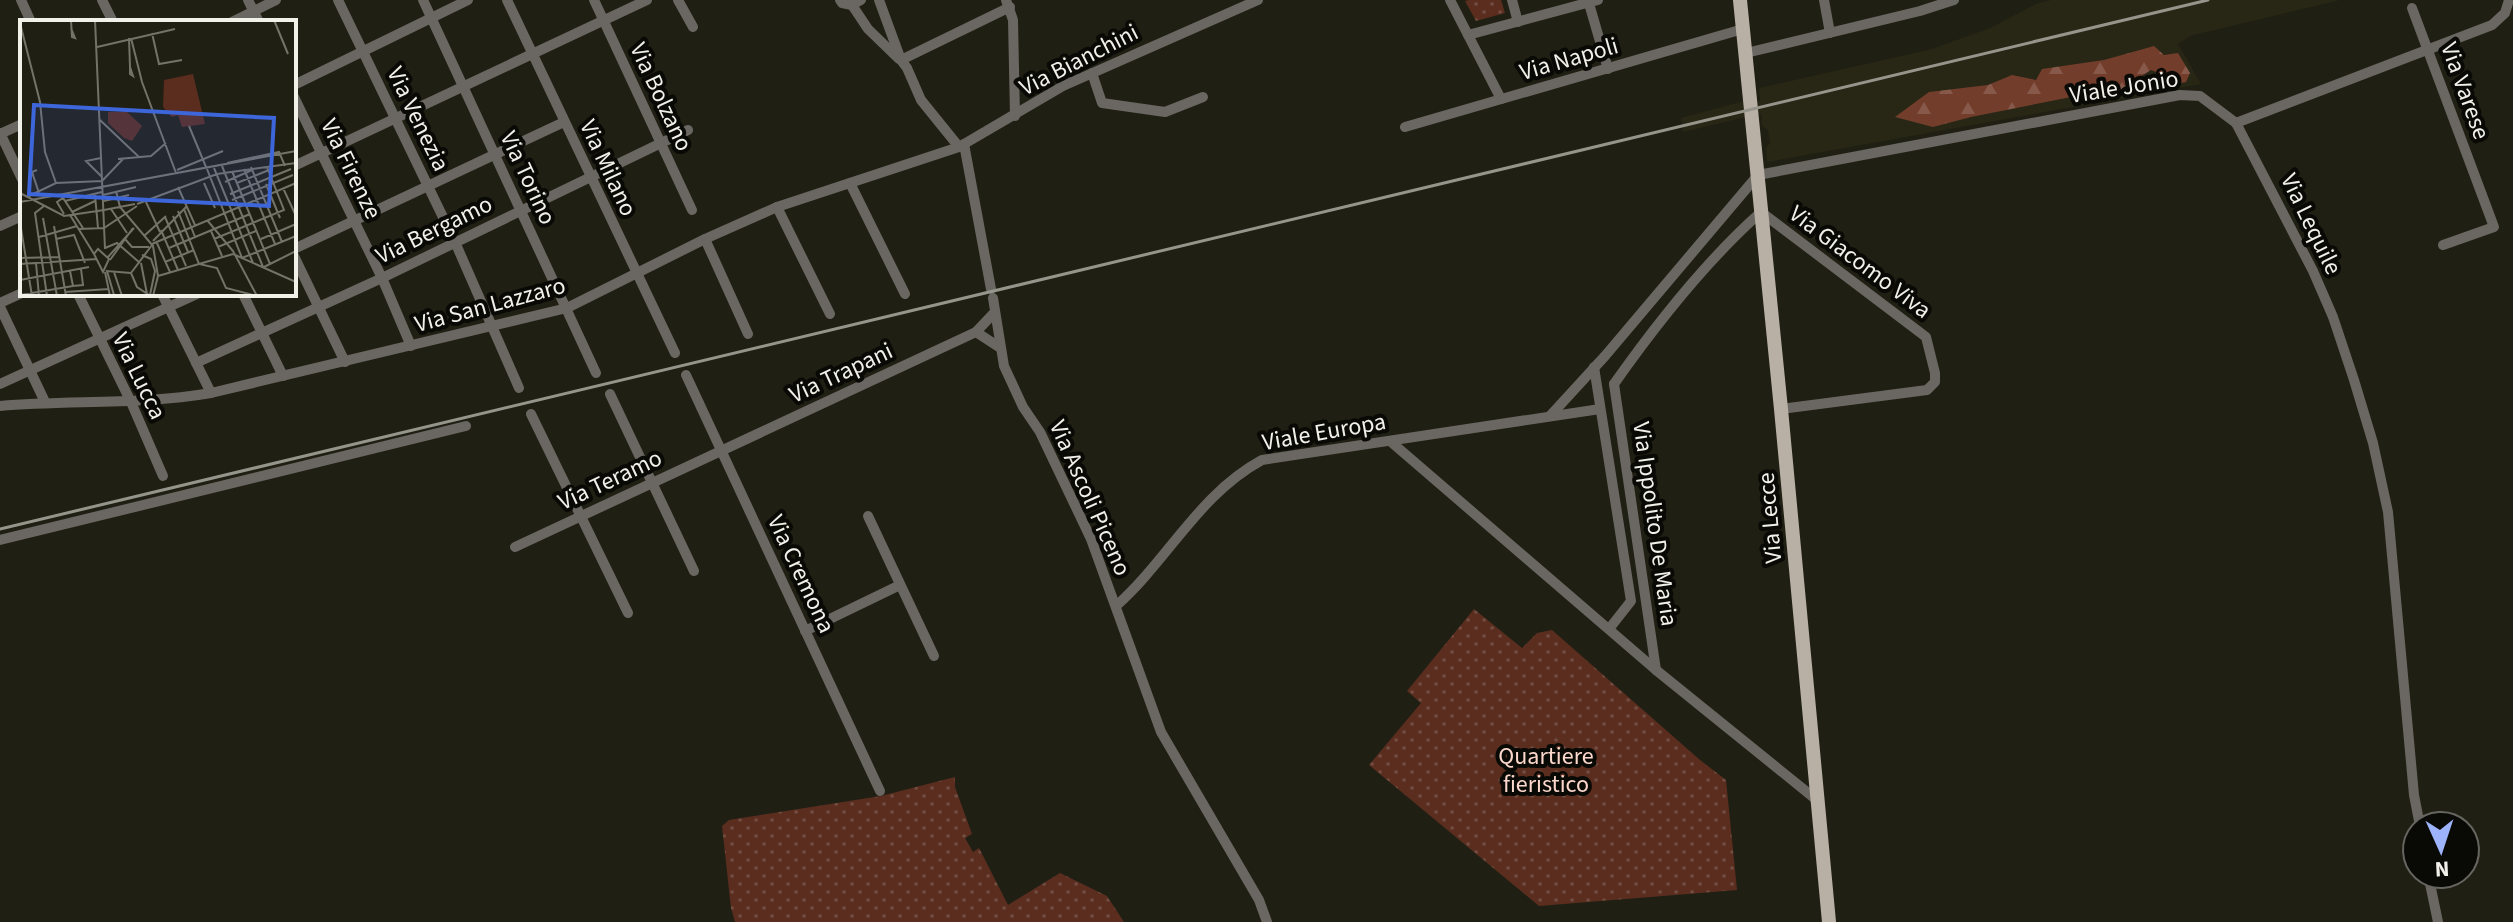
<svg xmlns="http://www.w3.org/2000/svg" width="2513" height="922" viewBox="0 0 2513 922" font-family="'Source Sans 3',sans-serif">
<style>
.built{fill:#282614}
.grass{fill:url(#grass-dots)}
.forest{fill:url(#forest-firs)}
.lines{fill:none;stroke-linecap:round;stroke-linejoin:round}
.minor{stroke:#6a6661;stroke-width:10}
.major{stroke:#b8afa5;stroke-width:14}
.rail{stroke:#96958c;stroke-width:3}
.labels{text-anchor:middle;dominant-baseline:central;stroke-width:8;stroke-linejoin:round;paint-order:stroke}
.street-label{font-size:24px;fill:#f1f0e9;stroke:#090905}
.park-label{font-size:24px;fill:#fcd7cb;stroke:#090905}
.inset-road{fill:none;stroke:#747369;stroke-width:2}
.view{fill:#3d66db;fill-opacity:0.15;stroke:#3d66db;stroke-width:4}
.inset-edge{fill:none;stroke:#f1f0e9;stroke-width:4}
</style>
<defs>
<pattern id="grass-dots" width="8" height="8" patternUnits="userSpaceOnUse" patternTransform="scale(2)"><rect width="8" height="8" fill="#5a2d1f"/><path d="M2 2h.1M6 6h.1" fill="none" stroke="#724c40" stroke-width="1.8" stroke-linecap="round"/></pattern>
<pattern id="forest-firs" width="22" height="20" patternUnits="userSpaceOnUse" patternTransform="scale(2)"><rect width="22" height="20" fill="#733d2c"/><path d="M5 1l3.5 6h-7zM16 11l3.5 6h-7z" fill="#87594b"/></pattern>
</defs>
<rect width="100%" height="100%" fill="#201f13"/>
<polygon class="built" points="2051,0 2340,0 2190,36 2178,44 2201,84 1767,162 1766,148 1770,143 1768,131 1762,125 1762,116 1759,114 1683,132 1681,118 1744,101 1745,105 1760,101 1759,88 1932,49 1990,28 2038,3"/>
<g class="grass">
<polygon points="1469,0 1501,0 1505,13 1476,21 1465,1"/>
<polygon points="1474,609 1522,648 1537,633 1552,630 1700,760 1726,780 1737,890 1539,906 1369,765 1421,703 1407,691"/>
<polygon points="955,777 955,787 972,834 965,838 973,852 979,848 1008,905 1060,873 1107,896 1124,922 735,922 731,908 722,826 729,820 881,796"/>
</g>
<polygon class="forest" points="2154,46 2164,55 2178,53 2190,73 2186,82 2168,86 2161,74 2151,70 2124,87 2112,97 2081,95 1971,117 1933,127 1895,117 1929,92 1988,85 2012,75 2036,80 2042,69 2104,60"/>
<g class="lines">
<g class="minor">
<polyline points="21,0 31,22"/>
<polyline points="102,0 113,22"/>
<polyline points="248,0 259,22"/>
<polyline points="338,0 455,242 519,388"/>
<polyline points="423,0 596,373"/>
<polyline points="507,0 675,353"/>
<polyline points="594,0 692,210"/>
<polyline points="678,0 693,27"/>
<polyline points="840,0 842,3 852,5 861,0"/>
<polyline points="879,0 901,60 907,68 921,100 959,147"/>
<polyline points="1006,0 1013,20 1015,116"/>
<polyline points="1450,0 1501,99"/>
<polyline points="1512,0 1518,22"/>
<polyline points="1588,0 1608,69"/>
<polyline points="1824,0 1830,33"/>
<polyline points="852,5 868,29 899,59"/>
<polyline points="2412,8 2494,227 2443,245"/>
<polyline points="232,22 276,0"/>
<polyline points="1468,35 1598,0"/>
<polyline points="1746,53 1920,11 1954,0"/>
<polyline points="901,60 1010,7"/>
<polyline points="1092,73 1102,103 1165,112 1203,97"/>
<polyline points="294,85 468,0"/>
<polyline points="294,97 382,278 411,346"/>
<polyline points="2236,123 2492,25 2505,13 2509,0"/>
<polyline points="1405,127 1743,29"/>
<polyline points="0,133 22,179"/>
<polyline points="0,134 22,124"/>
<polyline points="964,144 991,289"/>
<polyline points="294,166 647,0"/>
<polyline points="850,183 905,294"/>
<polyline points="777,207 830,314"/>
<polyline points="0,226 22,216"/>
<polyline points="705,239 748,334"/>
<polyline points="294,249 564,122"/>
<polyline points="294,256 345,362"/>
<polyline points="78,294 131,402 163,476"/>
<polyline points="162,294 211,393"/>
<polyline points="243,294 283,376"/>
<polyline points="993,298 1004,366 1023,407 1040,432 1091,539 1161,732 1259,900 1267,922"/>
<polyline points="0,303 22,293"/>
<polyline points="0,307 45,402"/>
<polyline points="976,332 999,347"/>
<polyline points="196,363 382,278 688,130"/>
<polyline points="1594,367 1631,601 1609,629"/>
<polyline points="686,375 880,791"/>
<polyline points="0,384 197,294"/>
<path d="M1614,384C1657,323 1706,261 1761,212L1926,337L1935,373V382L1927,390L1781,409"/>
<polyline points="1614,384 1656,670"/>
<polyline points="610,394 694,571"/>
<path d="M0,406C70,400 141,405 211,393L567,308L705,239L777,207L959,147L1063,86L1258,0"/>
<polyline points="531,414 628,613"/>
<polyline points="1550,416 1605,356 1758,175 2180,95 2200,96 2236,123 2313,271 2333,317 2354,380 2373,443 2388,512 2414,795 2420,826"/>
<polyline points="1390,441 1656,670 1818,801"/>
<polyline points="868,516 934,656"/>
<polyline points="0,540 466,426"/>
<polyline points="515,547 976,332 994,313"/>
<path d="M1116,606C1168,560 1199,494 1262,460L1600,409"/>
<polyline points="805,631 900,585"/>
<polyline points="2428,874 2438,922"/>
</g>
<polyline class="major" points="1740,0 1781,409 1829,922"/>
<polyline class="rail" points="0,529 2208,0"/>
</g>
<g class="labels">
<g class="street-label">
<text transform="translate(1569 59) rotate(-16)">Via Napoli</text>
<text transform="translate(1079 60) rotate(-27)">Via Bianchini</text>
<text transform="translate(2124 87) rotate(-9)">Viale Jonio</text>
<text transform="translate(2465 91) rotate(70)">Via Varese</text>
<text transform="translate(661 97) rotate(65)">Via Bolzano</text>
<text transform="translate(418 119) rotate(64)">Via Venezia</text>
<text transform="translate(608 168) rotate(65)">Via Milano</text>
<text transform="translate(351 169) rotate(64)">Via Firenze</text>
<text transform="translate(528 178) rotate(65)">Via Torino</text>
<text transform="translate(2311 224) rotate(64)">Via Lequile</text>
<text transform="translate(434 230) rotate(-26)">Via Bergamo</text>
<text transform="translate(1860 262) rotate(37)">Via Giacomo Viva</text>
<text transform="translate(490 305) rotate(-15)">Via San Lazzaro</text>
<text transform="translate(841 373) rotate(-25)">Via Trapani</text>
<text transform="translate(139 376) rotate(64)">Via Lucca</text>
<text transform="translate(1324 432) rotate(-10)">Viale Europa</text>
<text transform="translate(610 480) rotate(-25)">Via Teramo</text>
<text transform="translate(1090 498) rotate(66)">Via Ascoli Piceno</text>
<text transform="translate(1770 518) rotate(-95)">Via Lecce</text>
<text transform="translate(1655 524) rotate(82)">Via Ippolito De Maria</text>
<text transform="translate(801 574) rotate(65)">Via Cremona</text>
</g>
<g class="park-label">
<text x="1546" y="756">Quartiere<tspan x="1546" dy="28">fieristico</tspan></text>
</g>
</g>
<g transform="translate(20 20)">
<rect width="276" height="276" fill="#201f13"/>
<path d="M173,54L185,104L162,107L158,95L152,97L143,87L144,60ZM88,92H107L122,106L112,121L104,118L88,103Z" fill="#5a2d1f"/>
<path class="inset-road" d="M51,0L52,17L55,18L51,8M75,0L85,229M254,0L268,34M0,3L20,82L25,132L36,163M132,13L139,44L162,40M109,18L110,47V54L113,56L110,47M111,18L122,62L156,153M77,27L155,9M80,100L119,137M169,106L186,147M81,138L66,141L82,157M98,139L131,136L146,123M207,143L259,132L265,146M202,146L243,247M231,147L262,222M194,148L233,243M187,149L222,238L276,216M224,149L255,224M17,150L12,152L19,173M157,150L203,131M212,151L250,244M205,162L232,150M184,163L195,188M217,163L249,150M246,164L260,198M158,167L175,205M263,168L276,196M96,171L100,187L133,226L138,256L133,276M0,173L44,196L84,190M210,174L271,149M75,175L78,208M83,175L116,167M9,176L36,163L82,161L103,139M212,180L273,155M45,181L82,172M84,181L109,175M0,182L276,131M126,182L140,212M117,184L197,154L276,143M24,186L15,193L27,276M91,189L107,213M164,189L175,217M84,190L115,184M158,191L179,244L197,248L206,268L237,276M52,192L75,181M44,194L37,182L43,178L63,208M50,195L74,234M153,196L168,232M145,197L166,246M23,198L37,276M187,200L213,231L237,276M0,202L12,276M34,206L46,276M59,209L84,208L117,186M141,210L158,250M191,211L202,236M124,216L146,196M19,217L57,206M36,219L54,215L65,243M105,219L112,227H129M194,219L264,190L247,147M241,219L276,204M133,221L167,186M136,221L150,252M132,224L276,163M198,227L236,211M85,228L97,223L120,243M149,228L230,194M78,229L89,239L83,252L74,234ZM213,234L276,262M122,235L131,239L135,251L130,275M88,237L114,208M0,238L39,237M90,240L113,208M145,242L174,230M16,243L19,276M121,243L127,274M0,244L77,239M244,247L276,231M50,251L53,266L63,265L61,249M85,252L90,276M94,252L102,276M111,253L132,225M111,253L117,267L129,275M138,256L213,234M0,260L69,247M45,272L89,269M0,275L53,266M94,275L87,251L111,253"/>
<path class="view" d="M14,85L254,98L249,186L9,174Z"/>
<rect width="276" height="276" class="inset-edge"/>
</g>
<g transform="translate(2441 850) rotate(177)"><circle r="38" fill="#090905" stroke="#666560" stroke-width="2"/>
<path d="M0-6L14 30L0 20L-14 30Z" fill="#9db4fd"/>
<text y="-12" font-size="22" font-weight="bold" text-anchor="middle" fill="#f1f0e9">N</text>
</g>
</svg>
